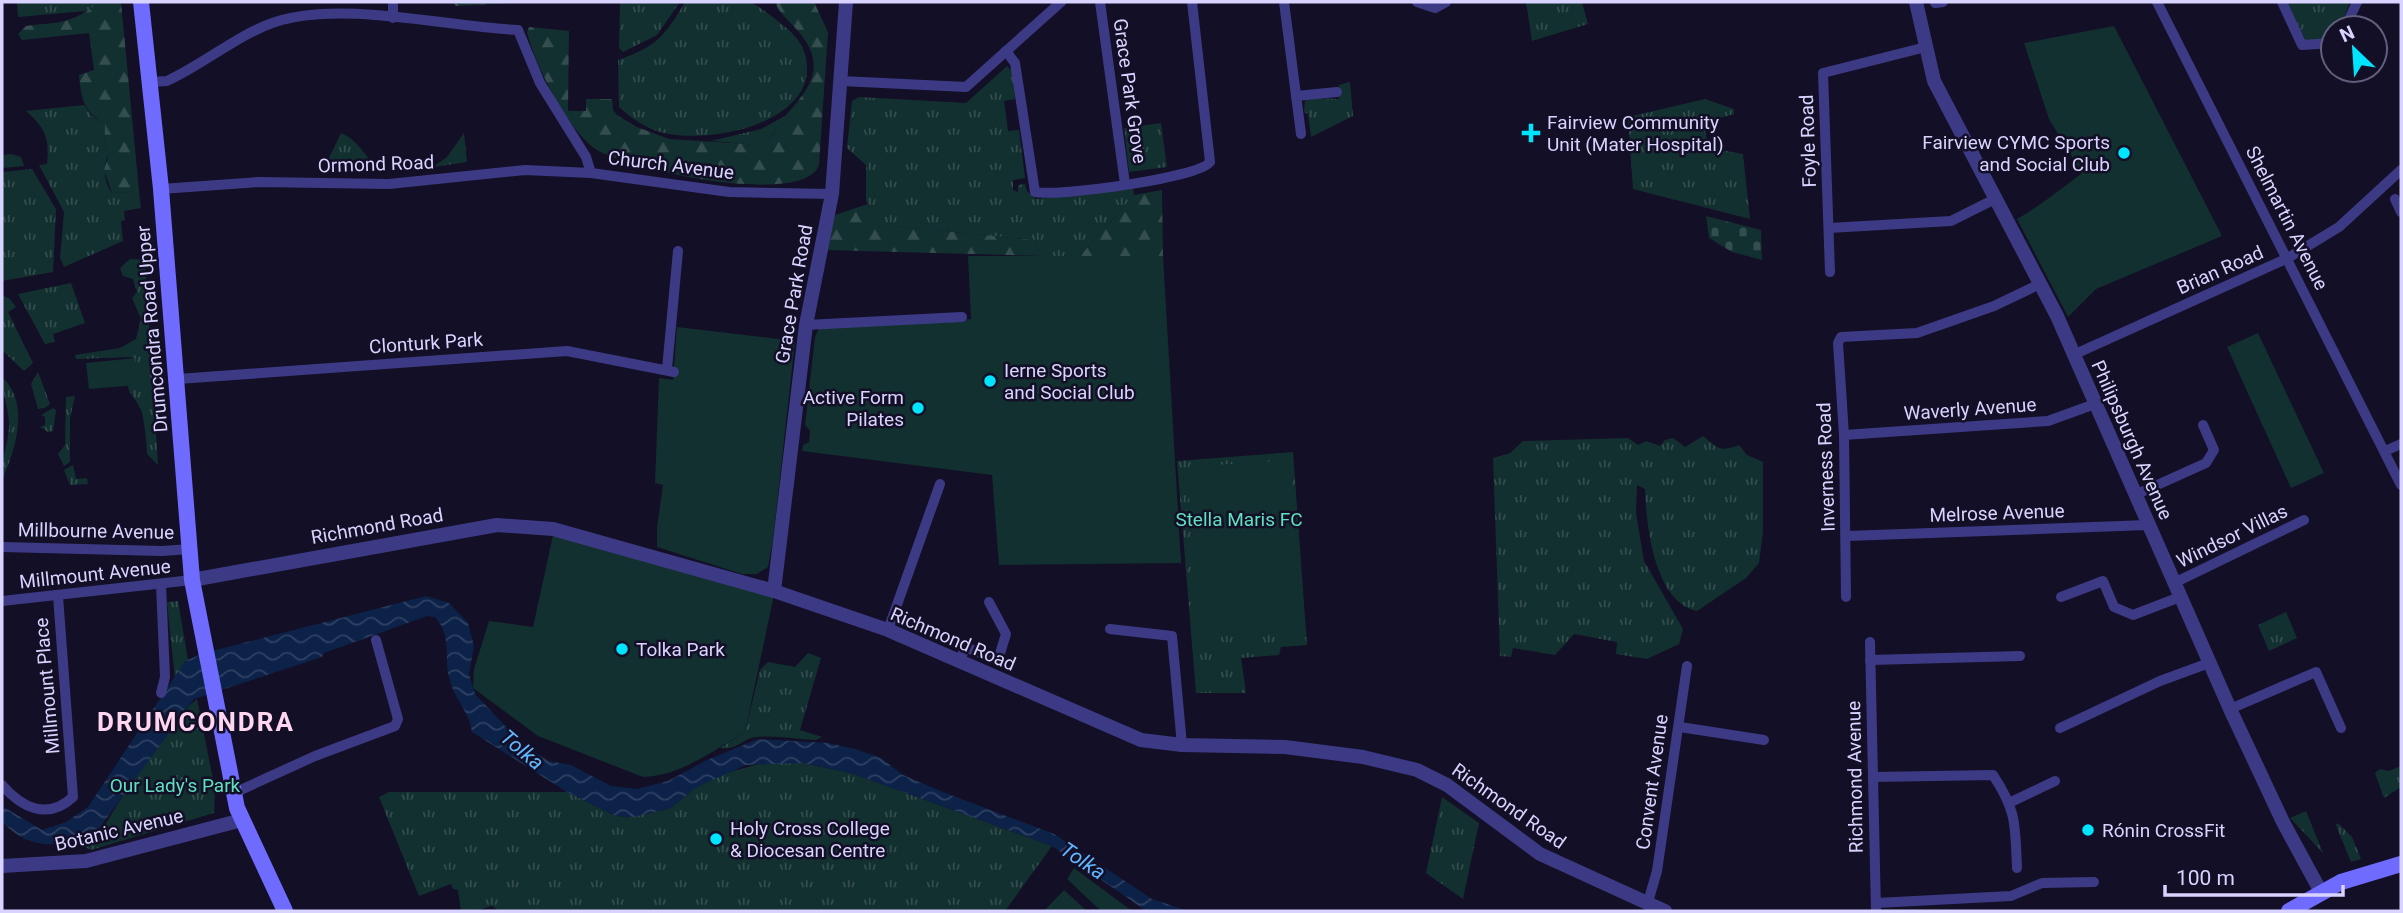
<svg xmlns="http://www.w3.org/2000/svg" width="2403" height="913" viewBox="0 0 2403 913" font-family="Roboto,sans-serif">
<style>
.grass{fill:url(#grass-tufts)}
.forest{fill:url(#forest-firs)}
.cemetery{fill:url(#cemetery-stones)}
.garden{fill:#12302f}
.water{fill:url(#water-waves)}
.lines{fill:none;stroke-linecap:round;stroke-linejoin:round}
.minor{stroke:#3d3a85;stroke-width:10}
.tertiary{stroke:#3d3a85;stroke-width:14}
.secondary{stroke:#6f6bff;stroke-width:16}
.poi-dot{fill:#00e5ff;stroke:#130f26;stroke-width:2.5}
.labels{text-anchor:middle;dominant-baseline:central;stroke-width:5;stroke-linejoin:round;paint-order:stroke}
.street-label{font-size:19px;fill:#d9d4ff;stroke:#130f26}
.poi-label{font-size:19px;fill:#d9d4ff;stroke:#130f26;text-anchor:start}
.park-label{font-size:19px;fill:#5fe0c0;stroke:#130f26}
.water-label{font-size:21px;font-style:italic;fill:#62b6ff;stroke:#130f26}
.district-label{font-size:26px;font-weight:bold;letter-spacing:2px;fill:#ffd6f0;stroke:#130f26}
</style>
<defs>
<pattern id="grass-tufts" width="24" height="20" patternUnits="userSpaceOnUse" patternTransform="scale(1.75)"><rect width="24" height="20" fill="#12302f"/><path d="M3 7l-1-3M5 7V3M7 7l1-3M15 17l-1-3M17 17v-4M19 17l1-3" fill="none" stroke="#344d4e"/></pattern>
<pattern id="forest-firs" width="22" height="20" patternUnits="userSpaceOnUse" patternTransform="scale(1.75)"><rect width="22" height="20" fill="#12302f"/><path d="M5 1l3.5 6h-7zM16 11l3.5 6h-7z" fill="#344d4e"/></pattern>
<pattern id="cemetery-stones" width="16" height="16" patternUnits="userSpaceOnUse" patternTransform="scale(1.75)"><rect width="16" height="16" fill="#12302f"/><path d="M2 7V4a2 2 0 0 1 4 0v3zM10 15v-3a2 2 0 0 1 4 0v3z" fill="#344d4e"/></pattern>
<pattern id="water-waves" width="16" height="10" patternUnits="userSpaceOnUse" patternTransform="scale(1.75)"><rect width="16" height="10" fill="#0c2248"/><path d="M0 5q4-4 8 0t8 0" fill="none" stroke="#2f4163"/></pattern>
</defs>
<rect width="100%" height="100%" fill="#130f26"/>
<g class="grass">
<polygon points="17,2 96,2 96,10 18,17"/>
<polygon points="620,2 680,2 657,35 623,52 619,48"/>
<path d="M685,2C703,2 731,0 749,2C760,6 771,16 780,23C795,34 806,46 807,66C811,127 697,147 654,130C641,125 629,116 619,107L618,60C657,46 664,37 685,2Z"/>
<polygon points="1526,2 1582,2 1588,24 1532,41"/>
<polygon points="2287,2 2350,2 2340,28 2333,28 2333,40 2306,41"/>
<polygon points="1007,66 1012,71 1015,99 1004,101 1008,131 1019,130 1025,178 1013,180 1013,190 1018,192 1018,185 1025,184 1027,191 1036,199 1133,188 1134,195 1080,256 1163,256 1162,318 1181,563 1169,561 1054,256 1042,256 1033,240 884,225 866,201 866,165 847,148 852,101 859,97 966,103"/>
<polygon points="1350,82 1353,116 1311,137 1308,114 1304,112 1305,101 1312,98 1339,99 1339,85"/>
<polygon points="1705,99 1734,109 1734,114 1703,123 1709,148 1743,154 1750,219 1633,189 1628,117"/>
<path d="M84,105L92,116L105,125L104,142L109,154C102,165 104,183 112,193L128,192L140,201L141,208L124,211L125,220L121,221L123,241L64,267L60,258L64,212L39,165L47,164C50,139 45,127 26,111Z"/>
<polygon points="785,116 765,146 755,149 747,144 711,141 761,129"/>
<polygon points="1161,123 1167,167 1129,172 1124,128"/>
<path d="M341,133C362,141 367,166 389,172L333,171L328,160Z"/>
<polygon points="464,133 467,162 433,167 447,157"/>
<polygon points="11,154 21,157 24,166 2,168 2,155"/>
<polygon points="32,169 56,209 53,272 2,281 2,172"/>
<path d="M130,259L145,260L158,465L147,454C147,444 144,418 141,410C130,387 121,393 135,363L132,357L76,359L75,355L120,348L136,339L141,319L132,298L137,292L133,279L123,276L120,268Z"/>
<polygon points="71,283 85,323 53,334 55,342 45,344 18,294"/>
<polygon points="2,295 10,299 16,307 8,312 33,363 24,371 2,350"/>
<polygon points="38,372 50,404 45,408 38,409 31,384"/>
<path d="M2,377C30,403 16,448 3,478C0,460 8,446 9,428C10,410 2,395 2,377Z"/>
<polygon points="75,396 70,418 70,462 64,466 58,454 65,445 66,397"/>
<polygon points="53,408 56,410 53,431 48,432 40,427 45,425 45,417 41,415"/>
<path d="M1703,436C1717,447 1719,453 1739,445L1747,455L1763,462V532L1759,563L1746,578L1697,611C1654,602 1646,524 1645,489L1637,485L1636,513L1644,561L1683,629L1679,644L1647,659L1616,654L1617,642L1574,634L1555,655L1513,648L1511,657L1500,656L1493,458L1510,453L1523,441L1628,438L1638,445L1646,441L1660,446L1665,440L1673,438L1685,447Z"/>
<polygon points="1293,452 1307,645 1281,647 1279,655 1241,658 1246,693 1196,693 1177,461"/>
<polygon points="73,465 76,479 87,478 88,484 70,485 64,470"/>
<polygon points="178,601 188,660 175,679 167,602"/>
<polygon points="2286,612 2297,638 2269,651 2258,625"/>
<path d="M808,653L821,658L800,730L822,737L816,740C796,739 774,735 755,737C742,739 736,751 720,748L745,732L760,670L768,662L795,667Z"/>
<polygon points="197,699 215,789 214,813 91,850 79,844 92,839 103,828 154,745 169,724"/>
<polygon points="763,763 802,763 851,773 1052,846 1005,911 499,911 492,906 475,911 461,911 458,890 453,889 451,884 419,896 379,797 389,792 567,792 616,816 633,817 671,808 695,788 722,774"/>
<polygon points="2401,766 2401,787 2384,798 2375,773 2380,769 2389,771"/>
<polygon points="1442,797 1479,823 1463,899 1426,873"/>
<polygon points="2306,811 2323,853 2290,818"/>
<polygon points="2338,823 2352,837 2361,859 2351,862 2336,825"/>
</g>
<g class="forest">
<path d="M93,2H121L140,201L128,192L112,193L104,170L109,154L104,142L105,125C84,111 81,100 79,75L94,70L89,33L22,40L18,34L26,26C56,22 67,25 93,7Z"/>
<path d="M775,2H814L828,32L819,165C804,208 629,170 597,150C568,131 535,65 527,32L529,27L569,31L568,111H586V99H612L613,110L617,115L637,127L669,139L747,144L755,149C773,144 774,128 786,115C810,88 828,66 798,31C790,21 779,14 775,2Z"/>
<polygon points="1162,190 1163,256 1080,256 1134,195"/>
<polygon points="868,204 885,225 1033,240 1042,256 826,250 835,215"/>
</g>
<g class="cemetery">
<polygon points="453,2 526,2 456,6"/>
<polygon points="1706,216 1761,230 1762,260 1732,252 1709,238"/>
</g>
<g class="garden">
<path d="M2114,26L2222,236L2096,289L2068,317L2017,219C2040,206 2061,189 2082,173L2049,119L2024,43Z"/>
<polygon points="968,256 1163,256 1181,563 999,565 992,475 802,451 803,445 809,442 810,431 805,425 815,337 819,328 971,319"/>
<polygon points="677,327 795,341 773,540 768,567 757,574 742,574 657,547 657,527 663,485 655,483 659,378 673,380"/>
<polygon points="2258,333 2324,473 2291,488 2227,347"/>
<polygon points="135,358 137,385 89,389 86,363"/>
<polygon points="1290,460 1302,630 1199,638 1187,467"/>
<path d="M553,535L774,595L745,732C714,750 681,776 643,777L538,736L473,688L474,669L489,621L533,627Z"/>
<polygon points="1208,669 1210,680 1243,679 1243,690 1198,692 1196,671"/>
<polygon points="1074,868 1132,911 1101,911 1067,879"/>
<polygon points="1064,890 1087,911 1044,911"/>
</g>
<path class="water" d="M426,596L449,603L468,623L474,646L469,674L475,694L521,743L549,761L571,765L611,786L637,789L668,781L707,760L758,739L828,743L855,749L881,758L903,775L943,792L1054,834L1152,899L1188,911L1145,910L1052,846L851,773L802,763L746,765L695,788L671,808L633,817L616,816L567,792L472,732C470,713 455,700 450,681C443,658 453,637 435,617L427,616L324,653L322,657L194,699L92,838C53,846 32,851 2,822V806L42,830L66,822L88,807L185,661L204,653Z"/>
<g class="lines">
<g class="minor">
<polyline points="393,2 393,18"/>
<polyline points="1100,2 1125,184"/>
<polyline points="1284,2 1301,134"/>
<polyline points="1417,2 1435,8 1446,2"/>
<polyline points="2157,2 2401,485"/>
<polyline points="2282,2 2302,45 2333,43"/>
<polyline points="1935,3 1943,2"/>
<polyline points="2345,28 2357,2"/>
<path d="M1006,51L1015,63L1035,192C1056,197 1199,178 1210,162L1192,2"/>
<polyline points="841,81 966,87 1061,2"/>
<path d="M150,82L167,81C204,64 237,35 275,22C342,0 447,27 518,30L540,83L586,157L591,173L729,192L832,194"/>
<polyline points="1296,96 1337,92"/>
<polyline points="161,189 259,182 389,184 525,170 591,173"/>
<polyline points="2395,199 2401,212"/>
<polyline points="1829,228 1951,221 1995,199"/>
<polyline points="1830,272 1823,73 1926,47"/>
<polyline points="806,325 962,317"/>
<polyline points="2073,355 2288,258 2339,227 2401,170"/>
<polyline points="667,369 678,251"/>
<polyline points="178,379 567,351 674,372"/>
<polyline points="1844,435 2048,421 2095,404"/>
<polyline points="2385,451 2401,444"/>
<polyline points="2135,495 2206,463 2214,450 2203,425"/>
<polyline points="1847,536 2148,525"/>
<polyline points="2,547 162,551 190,549"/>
<polyline points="2174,583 2304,520"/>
<polyline points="1846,597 1844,435 1838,343 1841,337 1917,333 1994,306 2040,284"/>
<polyline points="2061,597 2103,581 2114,607 2133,615 2180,597"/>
<polyline points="2,601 192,580"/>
<polyline points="1110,629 1172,636 1182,745"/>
<polyline points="888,630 940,484"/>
<polyline points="1870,642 1876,911"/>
<polyline points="1870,660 2020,656"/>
<polyline points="960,661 965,647 998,660 1006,634 989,602"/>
<polyline points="161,693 165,677 161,585"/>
<polyline points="2230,709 2316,672 2341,728"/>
<polyline points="1680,727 1764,740"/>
<polyline points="2060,728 2160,681 2209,663"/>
<path d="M1873,777L1993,775C2017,811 2015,825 2017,868"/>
<path d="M2,785C21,807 47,821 73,797L58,596"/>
<polyline points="234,793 315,756 395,726 398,719 376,640"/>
<polyline points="2011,802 2055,781"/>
<polyline points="1648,902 1657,871 1687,666"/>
<polyline points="1876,903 2011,896 2042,883 2094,882"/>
</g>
<g class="tertiary">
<polyline points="1916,2 1934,81 2057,316 2230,709 2283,822 2321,892"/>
<polyline points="192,580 497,525 553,529 774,591 888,630 1141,740 1182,745 1285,747 1363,757 1417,770 1447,785 1540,854 1665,911"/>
<polyline points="774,591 806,325 832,194 846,2"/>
<polyline points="2,866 86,861 242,820"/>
</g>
<g class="secondary">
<polyline points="141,2 161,189 192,580 237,808 285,911"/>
<polyline points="2289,911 2341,882 2401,864"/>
</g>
</g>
<g class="poi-dot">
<path d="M1527.5 122.5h7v7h7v7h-7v7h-7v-7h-7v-7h7z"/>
<circle cx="2124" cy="153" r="7"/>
<circle cx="990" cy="381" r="7"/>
<circle cx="918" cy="408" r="7"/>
<circle cx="622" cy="649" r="7"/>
<circle cx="2088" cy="830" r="7"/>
<circle cx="716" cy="839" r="7"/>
</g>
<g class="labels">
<g class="street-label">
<text transform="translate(1130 91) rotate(82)">Grace Park Grove</text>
<text transform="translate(1808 141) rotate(-92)">Foyle Road</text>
<text transform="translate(376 164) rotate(-2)">Ormond Road</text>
<text transform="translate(671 165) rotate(7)">Church Avenue</text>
<text transform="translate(2287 218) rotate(63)">Shelmartin Avenue</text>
<text transform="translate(2220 270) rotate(-24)">Brian Road</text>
<text transform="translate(794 294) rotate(-80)">Grace Park Road</text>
<text transform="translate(152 329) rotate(-95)">Drumcondra Road Upper</text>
<text transform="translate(426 343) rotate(-4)">Clonturk Park</text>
<text transform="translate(1970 409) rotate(-4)">Waverly Avenue</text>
<text transform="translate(2132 440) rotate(66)">Philipsburgh Avenue</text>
<text transform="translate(1826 467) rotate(-92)">Inverness Road</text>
<text transform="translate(1997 513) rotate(-2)">Melrose Avenue</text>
<text transform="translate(377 526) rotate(-10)">Richmond Road</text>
<text transform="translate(96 531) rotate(1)">Millbourne Avenue</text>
<text transform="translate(2232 536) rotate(-26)">Windsor Villas</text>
<text transform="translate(95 574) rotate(-6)">Millmount Avenue</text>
<text transform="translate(953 639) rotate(23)">Richmond Road</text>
<text transform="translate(47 686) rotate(-95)">Millmount Place</text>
<text transform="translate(1855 777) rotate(-91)">Richmond Avenue</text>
<text transform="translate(1652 782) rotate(-82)">Convent Avenue</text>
<text transform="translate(1509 806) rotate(35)">Richmond Road</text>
<text transform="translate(119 830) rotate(-13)">Botanic Avenue</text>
</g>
<g class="poi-label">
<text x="1547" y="122">Fairview Community<tspan x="1547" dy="22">Unit (Mater Hospital)</tspan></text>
<text x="2110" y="142" text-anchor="end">Fairview CYMC Sports<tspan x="2110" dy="22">and Social Club</tspan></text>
<text x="1004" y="370">Ierne Sports<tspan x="1004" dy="22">and Social Club</tspan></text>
<text x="904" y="397" text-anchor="end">Active Form<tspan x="904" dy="22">Pilates</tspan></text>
<text x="636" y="649">Tolka Park</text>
<text x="730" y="828">Holy Cross College<tspan x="730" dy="22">&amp; Diocesan Centre</tspan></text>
<text x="2102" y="830">Rónin CrossFit</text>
</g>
<g class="park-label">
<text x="1239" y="519">Stella Maris FC</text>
<text x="175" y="785">Our Lady's Park</text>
</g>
<g class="water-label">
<text transform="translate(522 750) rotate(40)">Tolka</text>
<text transform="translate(1083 861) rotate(34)">Tolka</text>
</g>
<g class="district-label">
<text x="196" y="722">DRUMCONDRA</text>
</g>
</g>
<rect width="2403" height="913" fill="none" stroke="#d9d4ff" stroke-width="7"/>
<g transform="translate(2354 49) rotate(335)"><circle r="33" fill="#130f26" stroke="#625e7d" stroke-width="2"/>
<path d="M0-5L12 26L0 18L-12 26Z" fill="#00e5ff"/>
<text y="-10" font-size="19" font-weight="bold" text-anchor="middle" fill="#d9d4ff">N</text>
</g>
<path d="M2165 885v10h178v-10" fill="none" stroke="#d9d4ff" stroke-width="3.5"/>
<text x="2176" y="885" font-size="21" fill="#d9d4ff" stroke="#130f26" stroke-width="5" paint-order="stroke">100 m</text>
</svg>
